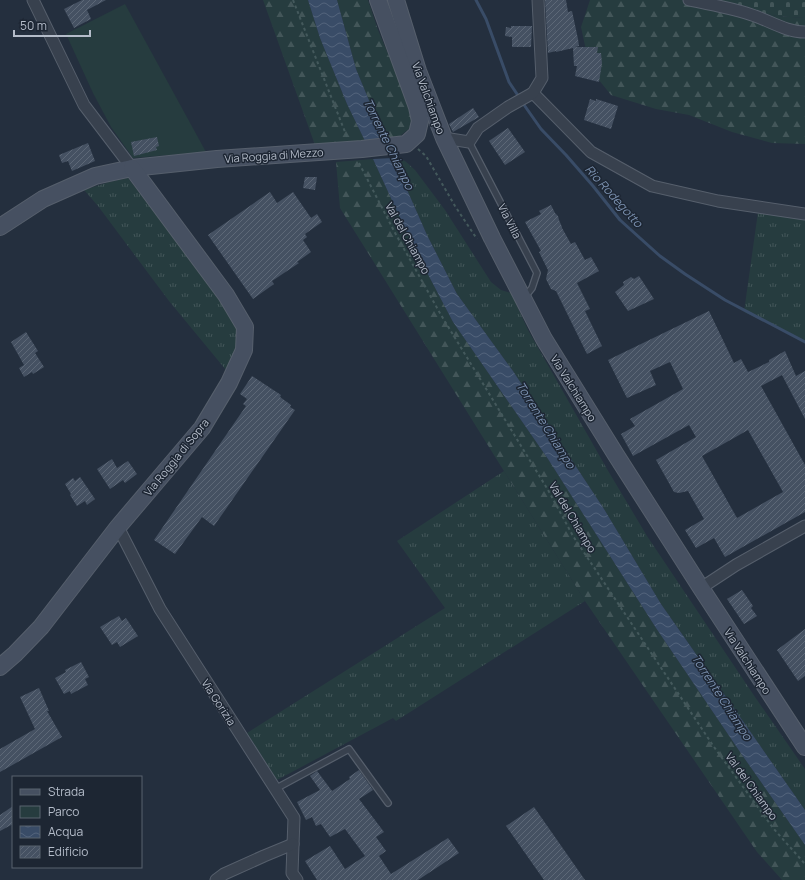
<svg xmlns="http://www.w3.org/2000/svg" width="805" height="880" viewBox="0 0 805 880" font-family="Manrope,sans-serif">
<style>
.grass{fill:url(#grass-tufts)}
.forest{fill:url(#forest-firs)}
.cemetery{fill:url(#cemetery-stones)}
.green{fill:#263c3f}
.water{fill:url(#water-waves)}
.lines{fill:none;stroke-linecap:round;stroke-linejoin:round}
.stream{stroke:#394c67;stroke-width:3}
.building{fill:url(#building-hatch);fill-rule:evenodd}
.lane-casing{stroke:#565f6c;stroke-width:8}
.street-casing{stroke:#565f6c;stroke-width:13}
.secondary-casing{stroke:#565f6c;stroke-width:18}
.path{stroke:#44595c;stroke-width:2;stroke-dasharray:3 3;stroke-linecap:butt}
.lane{stroke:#38414e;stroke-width:5.5}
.street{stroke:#38414e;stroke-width:11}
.secondary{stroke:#465061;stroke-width:16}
.labels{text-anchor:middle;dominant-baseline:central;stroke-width:3;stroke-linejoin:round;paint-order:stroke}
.street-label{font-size:11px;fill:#b4bcc9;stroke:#1d2633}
.water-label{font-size:12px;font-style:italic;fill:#7c92b1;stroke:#1d2633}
</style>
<defs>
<pattern id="grass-tufts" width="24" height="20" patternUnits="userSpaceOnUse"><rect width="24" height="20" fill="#263c3f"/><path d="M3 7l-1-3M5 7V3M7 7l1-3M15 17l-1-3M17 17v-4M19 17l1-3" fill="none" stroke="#435659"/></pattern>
<pattern id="forest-firs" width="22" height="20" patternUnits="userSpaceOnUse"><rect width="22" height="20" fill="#263c3f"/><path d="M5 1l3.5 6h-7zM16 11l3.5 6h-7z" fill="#435659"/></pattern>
<pattern id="cemetery-stones" width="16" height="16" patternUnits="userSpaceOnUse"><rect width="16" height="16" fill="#263c3f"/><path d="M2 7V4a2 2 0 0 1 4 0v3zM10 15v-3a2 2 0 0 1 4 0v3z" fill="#435659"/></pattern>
<pattern id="water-waves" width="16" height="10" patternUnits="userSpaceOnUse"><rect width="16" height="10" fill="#394c67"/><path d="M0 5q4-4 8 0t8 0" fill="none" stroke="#53647b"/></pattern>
<pattern id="building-hatch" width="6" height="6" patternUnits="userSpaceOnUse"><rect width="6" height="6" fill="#455162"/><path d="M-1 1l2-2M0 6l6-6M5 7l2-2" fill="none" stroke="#5d6877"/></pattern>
</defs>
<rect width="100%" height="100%" fill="#242f3e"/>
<g class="grass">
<polygon points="393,158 400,159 405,161 415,170 445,210 491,282 501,290 511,293 528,330 607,469 647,536 755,697 805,769 805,810 661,604 604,509 513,371 457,294 427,235"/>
<polygon points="128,178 147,203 195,260 239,329 237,348 226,370 169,301 98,206 84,190 109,182"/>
<polygon points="758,212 805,214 805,341 744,312"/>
<polygon points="504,471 585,601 396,721 393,718 277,780 247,733 445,608 397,541"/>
</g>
<g class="forest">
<polygon points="263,0 308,0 320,38 347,104 365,141 315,145"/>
<polygon points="337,0 368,0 378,30 412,111 410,128 396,139 385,139 356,69"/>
<polygon points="590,0 702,0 702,1 777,16 805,18 805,144 772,143 732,132 689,115 656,109 611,95 590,69 581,27"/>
<polygon points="373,159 412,244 453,322 548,459 656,628 740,752 805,845 805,880 782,880 757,852 585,601 340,208 336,162"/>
</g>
<polygon class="cemetery" points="702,0 805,0 805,18 777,16 702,1"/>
<polygon class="green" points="125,4 206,152 133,158 111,127 93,93 66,34"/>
<g class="water">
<polygon points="308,0 337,0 356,69 385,139 365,141 347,104 320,38"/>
<polygon points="393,158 427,235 457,294 513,371 604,509 661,604 805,810 805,845 740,752 656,628 548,459 453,322 412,244 373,159"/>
</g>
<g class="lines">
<g class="stream">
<polyline points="476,0 486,19 509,82 519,97"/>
<polyline points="522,102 541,129 566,155 593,186 620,220 660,256 685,274 725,300 805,342"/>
</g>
</g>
<g class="building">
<polygon points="82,0 106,0 87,10 91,19 74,28 64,9"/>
<polygon points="545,0 566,0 568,12 572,11 578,39 579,46 575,47 598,47 597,53 601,53 602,63 599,82 575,76 577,66 574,66 573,48 556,52 556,51 548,53"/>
<polygon points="511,26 532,26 531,47 512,47 512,37 505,36 506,27 511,28"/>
<polygon points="590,99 596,101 596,99 618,106 611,129 584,120"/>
<polygon points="473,108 479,117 453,132 449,124"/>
<polygon points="508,128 525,152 505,165 489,141"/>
<polygon points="157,137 159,146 156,147 157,150 134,156 131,142"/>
<polygon points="88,143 95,161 72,171 68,161 62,163 59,155"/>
<polygon points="305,177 317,177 315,190 303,188"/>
<polygon points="270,192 277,203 293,192 311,218 317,214 322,222 305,234 307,237 303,240 311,252 297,262 299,263 272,281 274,284 253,299 208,235"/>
<polygon points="551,205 555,213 558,216 559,220 562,227 562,228 571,244 575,242 585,260 591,257 599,271 577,283 590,309 585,311 602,346 587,354 556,291 551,289 546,279 548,270 539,252 541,251 525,222 541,214 539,211"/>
<polygon points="639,276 654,299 628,311 615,292 624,285 623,282 631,277 634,279"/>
<path d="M709,311L734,363L741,359L748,372L769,362V360L785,351L796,376L805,371V419L782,375L761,386L805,465V512L725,557L714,538L696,548L685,530L704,519L688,491L679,493L674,492L656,460L696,437L689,425L633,456L621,434L635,426L630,419L683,389L670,362L650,371L656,385L627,398L608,360ZM748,430L783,492L737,518L702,456Z"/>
<polygon points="26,332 38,351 35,353 44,367 33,374 32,372 24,377 19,368 24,365 11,342"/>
<polygon points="252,376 281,395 280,397 291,405 290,407 295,410 214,526 202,517 175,554 154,540 246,406 243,404 247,399 240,394"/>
<polygon points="112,459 117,468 128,461 137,474 125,483 123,480 110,489 97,469"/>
<polygon points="80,477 95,499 87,505 85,501 77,506 70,495 71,494 65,484 73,478 75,481"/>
<polygon points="742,590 753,606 751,608 757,616 744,624 727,599"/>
<polygon points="119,616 122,621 126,618 138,636 120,647 117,642 112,645 100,627"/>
<polygon points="805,629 805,676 798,681 777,650"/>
<polygon points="81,662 89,677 85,679 88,685 71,694 70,691 64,694 55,678 66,672 65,670"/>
<polygon points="39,688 49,711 47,711 62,737 0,772 0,749 35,729 20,697"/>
<polygon points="359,770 373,790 359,799 384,832 376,837 386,851 379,856 391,874 448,838 459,853 418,880 317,880 305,861 330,846 345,869 365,856 345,829 330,837 321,824 316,826 312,817 306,820 297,802 320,790 310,776 317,771 332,791 350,779 349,777"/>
<polygon points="13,806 13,824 0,831 0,815"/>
<polygon points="534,807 585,880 544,880 506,826"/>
</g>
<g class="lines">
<defs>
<g id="lane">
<polyline points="469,142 537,273 532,288 524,298"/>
<polyline points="275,789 349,749 388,803"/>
</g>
<g id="street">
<polyline points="33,0 84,105 132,168"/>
<path d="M689,0C712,5 734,8 755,16C772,22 787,32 805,32"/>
<polyline points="533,93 591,152 652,186 718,201 805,214"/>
<polyline points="444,138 469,142 478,128 508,107 533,93 542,78 538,0"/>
<polyline points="118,527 160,609 294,818 292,873 297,880"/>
<polyline points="701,588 736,565 805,526"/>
<polyline points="216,880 224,874 264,856 293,844"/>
</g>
<g id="secondary">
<polyline points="396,0 418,71 444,138 492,238 544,339 616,455 701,588 805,747"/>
<polyline points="0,227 43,199 95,176 132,168 217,159 362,149 406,144 417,134 420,121 417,107 378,0"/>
<polyline points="0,667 15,654 41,627 118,527 202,428 229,383 244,350 245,327 226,295 132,168"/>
</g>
</defs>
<use href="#lane" class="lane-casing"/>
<use href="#street" class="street-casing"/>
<use href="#secondary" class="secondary-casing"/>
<g class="path">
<polyline points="293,0 330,94 347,137"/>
<polyline points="418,149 426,156 455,206 477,239"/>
<polyline points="359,163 394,231 441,315 548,490 573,536 714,747 773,828 805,864"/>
</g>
<use href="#lane" class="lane"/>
<use href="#street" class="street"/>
<use href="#secondary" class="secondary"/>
</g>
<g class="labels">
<g class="street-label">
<text transform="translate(429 98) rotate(70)">Via Valchiampo</text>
<text transform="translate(274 155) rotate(-4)">Via Roggia di Mezzo</text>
<text transform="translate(510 221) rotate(63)">Via Villa</text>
<text transform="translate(408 238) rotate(61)">Val del Chiampo</text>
<text transform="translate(574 388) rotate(58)">Via Valchiampo</text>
<text transform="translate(176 457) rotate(-51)">Via Roggia di Sopra</text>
<text transform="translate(573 517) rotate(59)">Val del Chiampo</text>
<text transform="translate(748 661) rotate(57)">Via Valchiampo</text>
<text transform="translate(219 702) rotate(57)">Via Gorizia</text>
<text transform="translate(752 786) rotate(54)">Val del Chiampo</text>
</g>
<g class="water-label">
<text transform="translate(389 144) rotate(64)">Torrente Chiampo</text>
<text transform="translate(614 196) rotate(48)">Rio Rodegotto</text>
<text transform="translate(546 425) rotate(58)">Torrente Chiampo</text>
<text transform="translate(722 697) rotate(57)">Torrente Chiampo</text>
</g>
</g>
<rect x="12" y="776" width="130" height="92" fill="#1d2633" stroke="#59626f"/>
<rect x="20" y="789" width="20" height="6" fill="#465061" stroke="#59626f"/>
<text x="48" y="796" font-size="12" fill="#b4bcc9">Strada</text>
<rect x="20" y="806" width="20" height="12" fill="#263c3f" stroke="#59626f"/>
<text x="48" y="816" font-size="12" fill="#b4bcc9">Parco</text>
<rect x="20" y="826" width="20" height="12" fill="url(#water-waves)" stroke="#59626f"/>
<text x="48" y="836" font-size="12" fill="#b4bcc9">Acqua</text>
<rect x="20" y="846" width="20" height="12" fill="url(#building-hatch)" stroke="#59626f"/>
<text x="48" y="856" font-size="12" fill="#b4bcc9">Edificio</text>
<path d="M14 30v6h76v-6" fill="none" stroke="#b4bcc9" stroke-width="2"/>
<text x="20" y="30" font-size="12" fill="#b4bcc9" stroke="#1d2633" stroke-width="3" paint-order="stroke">50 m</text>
</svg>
